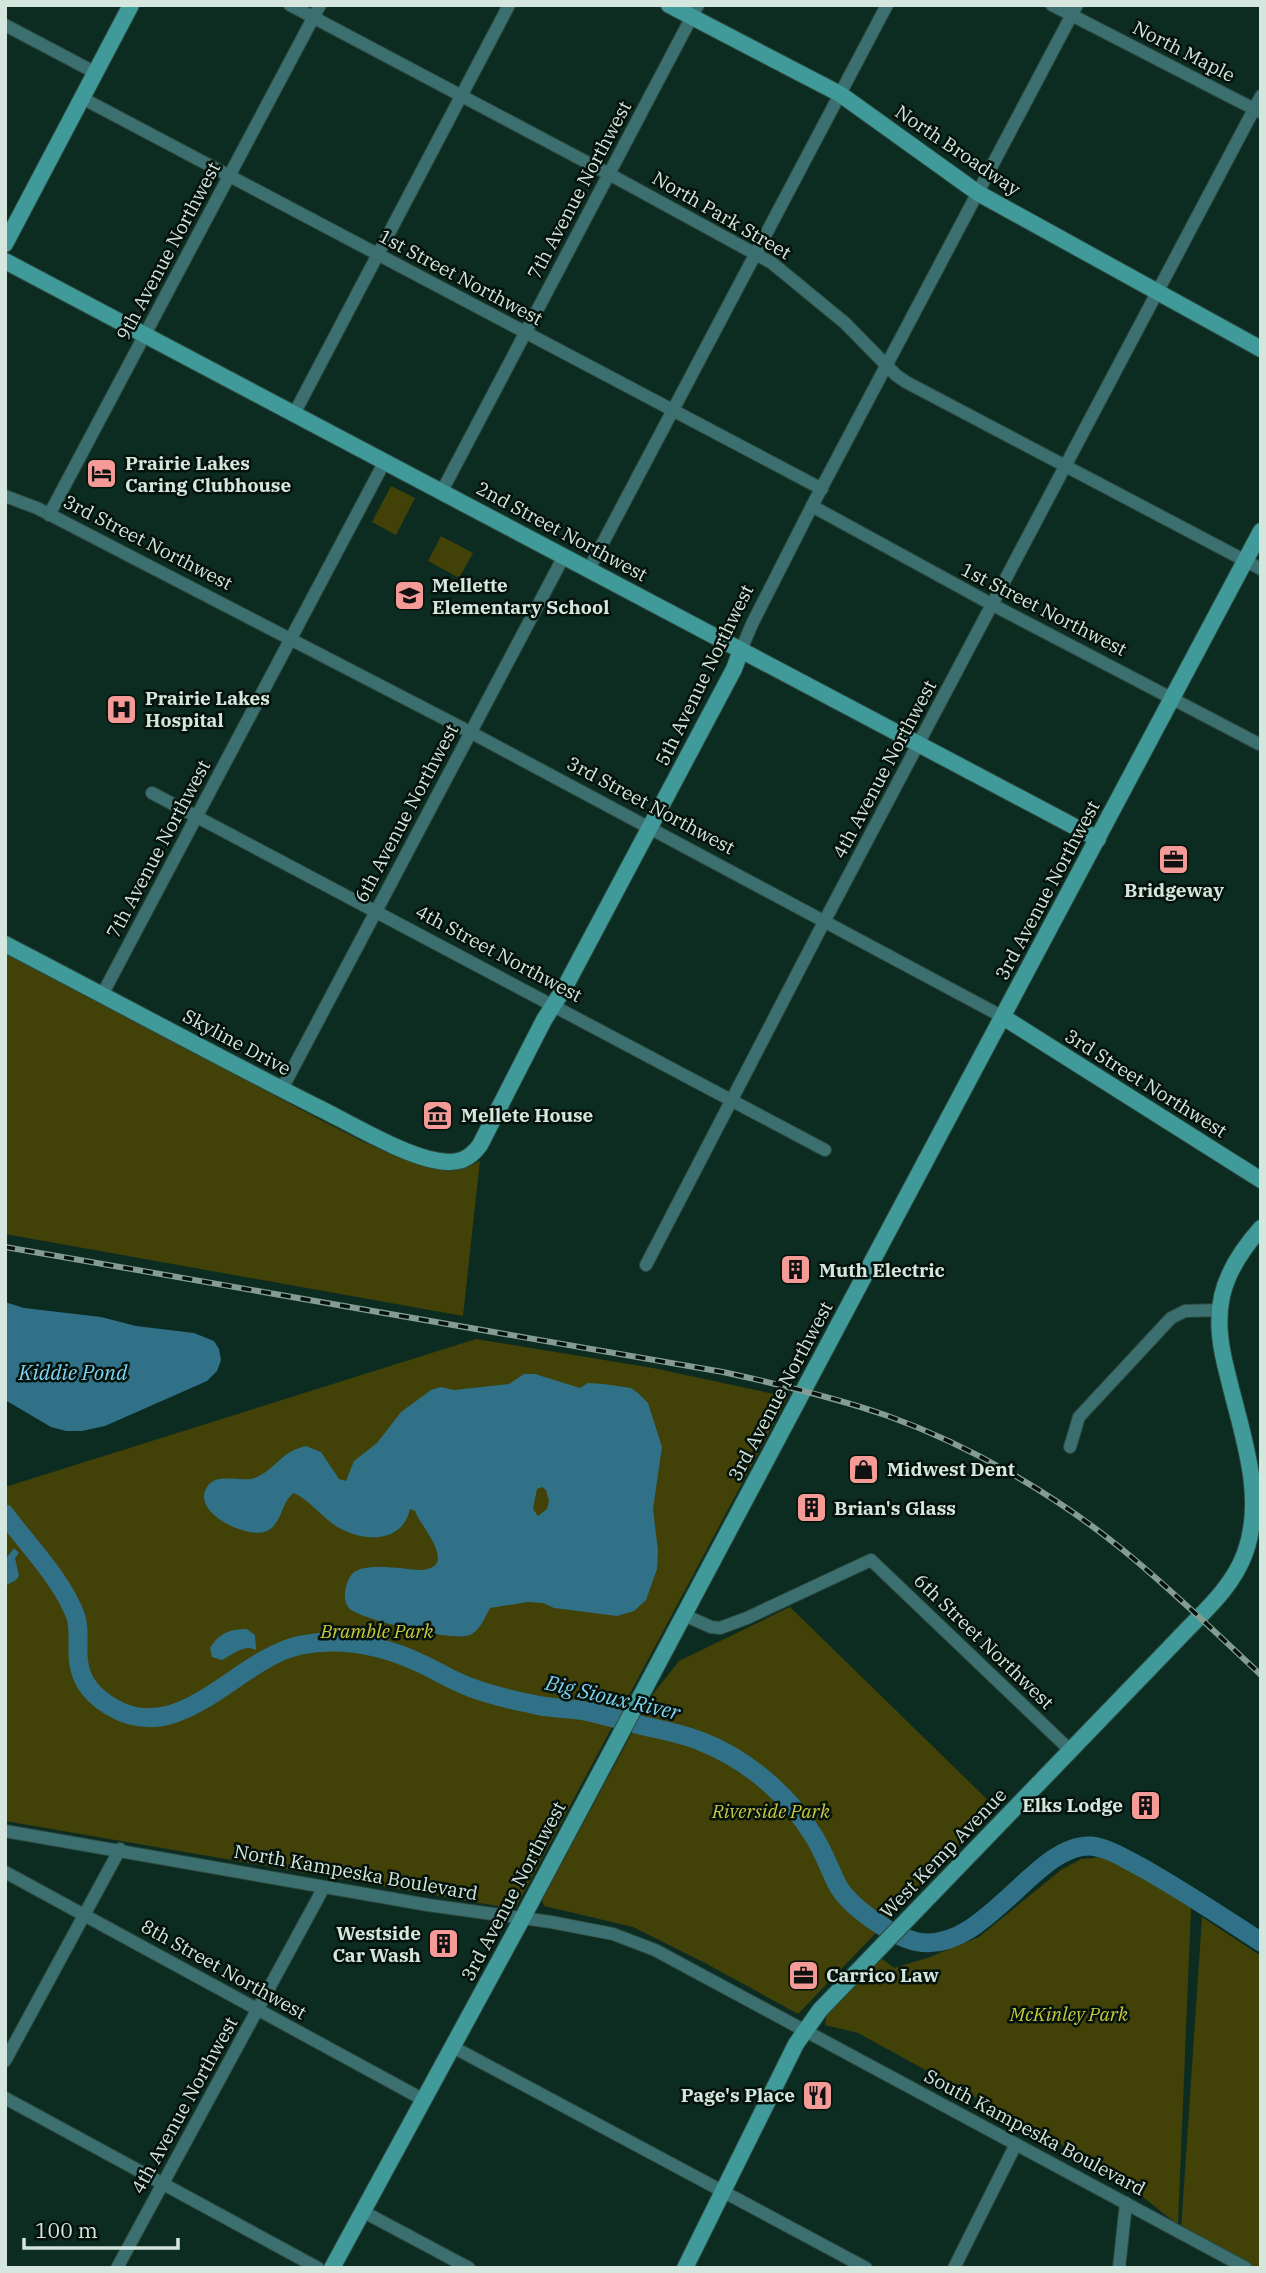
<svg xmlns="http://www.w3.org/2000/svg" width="1266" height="2273" viewBox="0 0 1266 2273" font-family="'IBM Plex Serif',serif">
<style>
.green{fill:#414108}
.water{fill:#307188;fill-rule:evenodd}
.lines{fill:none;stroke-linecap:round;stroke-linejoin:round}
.river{stroke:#307188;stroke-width:19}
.street-casing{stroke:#2c4a3f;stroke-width:14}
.secondary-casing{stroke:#2c4a3f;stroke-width:18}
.street{stroke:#3c7070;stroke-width:12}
.secondary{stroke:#419a9a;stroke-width:16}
.rail-casing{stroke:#849c93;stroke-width:6}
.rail{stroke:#05120c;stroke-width:3.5;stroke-dasharray:10;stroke-linecap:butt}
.labels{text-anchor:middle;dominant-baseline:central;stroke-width:5;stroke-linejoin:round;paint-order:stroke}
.street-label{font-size:19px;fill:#d4e6de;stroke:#05120c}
.poi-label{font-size:19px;font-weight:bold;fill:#d4e6de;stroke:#05120c;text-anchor:start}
.park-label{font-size:19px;font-style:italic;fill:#c9c93f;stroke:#05120c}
.water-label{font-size:21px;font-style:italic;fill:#80d4f3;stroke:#05120c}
</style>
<rect width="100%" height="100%" fill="#0c2c21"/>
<g class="green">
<polygon points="391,486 415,498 396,535 372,522"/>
<polygon points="441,536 473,553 459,578 428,561"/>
<path d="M5,952L330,1125C362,1141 430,1178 465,1168C470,1167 475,1163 480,1161L463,1316L5,1234Z"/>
<polygon points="476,1339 653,1368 788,1397 515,1909 5,1821 5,1487"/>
<polygon points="790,1607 996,1808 798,2014 705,1963 633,1927 544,1906 542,1900 653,1694 679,1661"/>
<polygon points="1105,1857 1120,1860 1191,1908 1178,2225 1113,2173 858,2033 825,2025 827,2013 881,1958 894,1968 930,1957 979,1937 1061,1870 1081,1859"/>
<polygon points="1202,1917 1261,1956 1261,2268 1254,2268 1181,2230"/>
</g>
<g class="water">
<polygon points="5,1302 24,1308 101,1317 136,1326 194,1333 214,1341 219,1349 221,1360 217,1371 207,1381 105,1426 82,1431 66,1431 51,1427 5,1400"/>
<path d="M524,1374H535L580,1388L588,1383L603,1384L631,1388L638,1393L648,1403L662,1447L653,1509L658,1551L657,1569L646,1600L634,1611L617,1616L554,1608L543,1603L528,1602L490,1608C485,1617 481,1628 472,1634C459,1644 367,1620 353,1611C346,1607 344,1600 345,1592C346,1586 348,1578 353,1573C364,1562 405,1569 421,1570C460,1567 420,1526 415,1511L410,1509C402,1546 358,1542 333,1524C320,1515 309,1500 294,1493C281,1501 283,1523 267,1531C249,1540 190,1513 207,1487C217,1471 242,1484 257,1477C277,1468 280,1452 306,1446L321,1452L339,1479L346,1481L354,1461L377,1443L401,1412L431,1390L441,1387L454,1390L509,1384ZM542,1487L546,1490L549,1501L547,1509L538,1516L533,1509L537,1489Z"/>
<polygon points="14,1548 19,1553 15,1558 19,1576 16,1580 5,1586 5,1560"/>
<path d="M247,1629L255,1635L256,1650C244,1644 233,1654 222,1660L212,1657L210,1648C219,1633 230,1629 247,1629Z"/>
</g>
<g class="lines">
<path class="river" d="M5,1514C29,1547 62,1579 76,1617C79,1628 78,1637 78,1648C77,1675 87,1692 110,1706C180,1750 237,1658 301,1645C343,1637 384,1646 422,1664C439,1672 455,1682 472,1688C491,1695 512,1700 532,1704C547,1708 563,1708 579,1710C599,1713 620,1720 640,1725C660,1730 681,1733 700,1741C745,1758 788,1794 813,1835C823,1850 829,1868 837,1884C849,1907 893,1937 918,1942C985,1954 1036,1842 1091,1846C1109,1848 1125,1859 1141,1867C1182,1890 1221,1916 1261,1942"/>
<defs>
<g id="street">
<polyline points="290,5 609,174 772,263 845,323 896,375 906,382 1261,569"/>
<polyline points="1052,5 1260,112"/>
<polyline points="5,25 96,73"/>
<polyline points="82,98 822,489"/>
<polyline points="294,414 509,5"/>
<polyline points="442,491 698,5"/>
<polyline points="5,496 37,508 470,732 1003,1017"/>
<polyline points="812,506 993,605 1259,744"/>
<polyline points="49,515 320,5"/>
<polyline points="589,569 887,5"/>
<polyline points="741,650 752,624 812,506 1077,5"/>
<polyline points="152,793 825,1150"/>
<polyline points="102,995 385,461"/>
<polyline points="282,1089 564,556"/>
<polyline points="646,1265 824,922 1261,96"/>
<polyline points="1070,1447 1079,1417 1171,1318 1185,1311 1220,1310"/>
<polyline points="684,1615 711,1627 720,1628 747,1618 871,1560 1071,1751"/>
<polyline points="5,1831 428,1905 551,1922 613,1934 655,1950 1246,2268"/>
<polyline points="5,1872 424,2100"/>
<polyline points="453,2047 866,2268"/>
<polyline points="5,2061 120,1849"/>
<polyline points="5,2098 318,2268"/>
<polyline points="362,2211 469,2268"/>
<polyline points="117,2268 324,1887"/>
<polyline points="954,2268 1016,2144"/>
<polyline points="1119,2268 1126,2203"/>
</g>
<g id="secondary">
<polyline points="669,5 840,94 978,193 1261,349"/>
<polyline points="5,244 131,5"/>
<polyline points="5,261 1098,839"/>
<path d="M5,944C109,998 212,1054 317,1107C350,1123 404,1156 439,1161C458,1164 469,1160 480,1145L544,1020L566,985L734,669L741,650"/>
<polyline points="1003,1017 1261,1180"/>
<polyline points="332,2268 522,1919 1261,531"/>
<path d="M685,2268L796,2044L820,2010L1176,1641C1201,1614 1232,1589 1245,1553C1266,1495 1241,1432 1228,1376C1221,1350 1216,1323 1222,1296C1228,1270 1243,1248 1261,1228"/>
</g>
</defs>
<use href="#street" class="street-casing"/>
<use href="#secondary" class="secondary-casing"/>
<use href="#street" class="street"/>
<use href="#secondary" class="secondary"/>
<defs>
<path id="rail" d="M5,1247L723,1372C778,1384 834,1397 888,1416C971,1446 1054,1494 1123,1550C1171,1589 1216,1633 1261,1675"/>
</defs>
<use href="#rail" class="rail-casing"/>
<use href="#rail" class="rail"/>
</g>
<defs>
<symbol id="hotel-square" viewBox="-11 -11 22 22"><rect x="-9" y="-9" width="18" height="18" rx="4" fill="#f59b97" stroke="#05120c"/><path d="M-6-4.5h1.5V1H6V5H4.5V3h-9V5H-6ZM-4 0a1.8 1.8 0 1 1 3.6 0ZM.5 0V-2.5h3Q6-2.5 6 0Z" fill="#111"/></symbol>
<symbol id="school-square" viewBox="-11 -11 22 22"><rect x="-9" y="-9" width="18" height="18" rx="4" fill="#f59b97" stroke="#05120c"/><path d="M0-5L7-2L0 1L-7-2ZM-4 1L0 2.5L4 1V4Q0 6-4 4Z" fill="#111"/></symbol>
<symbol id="hospital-square" viewBox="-11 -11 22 22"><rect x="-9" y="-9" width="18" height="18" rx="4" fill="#f59b97" stroke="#05120c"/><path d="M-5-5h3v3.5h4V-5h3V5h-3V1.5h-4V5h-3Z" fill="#111"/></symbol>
<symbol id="office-square" viewBox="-11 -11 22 22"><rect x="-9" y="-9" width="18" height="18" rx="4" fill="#f59b97" stroke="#05120c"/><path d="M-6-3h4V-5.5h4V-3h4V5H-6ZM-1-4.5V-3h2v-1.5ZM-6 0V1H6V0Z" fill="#111"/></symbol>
<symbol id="museum-square" viewBox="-11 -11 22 22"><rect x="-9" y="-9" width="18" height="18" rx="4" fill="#f59b97" stroke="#05120c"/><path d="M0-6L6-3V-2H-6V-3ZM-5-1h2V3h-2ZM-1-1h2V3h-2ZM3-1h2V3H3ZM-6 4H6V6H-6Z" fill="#111"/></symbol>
<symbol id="building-square" viewBox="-11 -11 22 22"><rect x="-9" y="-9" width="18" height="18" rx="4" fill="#f59b97" stroke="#05120c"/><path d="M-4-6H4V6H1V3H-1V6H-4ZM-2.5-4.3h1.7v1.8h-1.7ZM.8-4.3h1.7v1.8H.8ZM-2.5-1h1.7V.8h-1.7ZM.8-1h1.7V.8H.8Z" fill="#111"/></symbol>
<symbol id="shop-square" viewBox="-11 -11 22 22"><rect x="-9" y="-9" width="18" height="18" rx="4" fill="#f59b97" stroke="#05120c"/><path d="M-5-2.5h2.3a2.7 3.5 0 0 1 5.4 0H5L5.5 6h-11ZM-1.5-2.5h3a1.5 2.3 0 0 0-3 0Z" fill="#111"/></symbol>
<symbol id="restaurant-square" viewBox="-11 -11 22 22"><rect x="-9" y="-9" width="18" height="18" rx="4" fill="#f59b97" stroke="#05120c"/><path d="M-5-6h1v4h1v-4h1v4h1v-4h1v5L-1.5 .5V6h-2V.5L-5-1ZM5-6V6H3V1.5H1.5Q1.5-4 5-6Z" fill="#111"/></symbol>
</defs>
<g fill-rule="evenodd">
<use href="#hotel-square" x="84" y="456" width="35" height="35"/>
<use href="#school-square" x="392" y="578" width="35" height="35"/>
<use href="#hospital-square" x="104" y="692" width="35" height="35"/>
<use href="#office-square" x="1156" y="842" width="35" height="35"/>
<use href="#museum-square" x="420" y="1098" width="35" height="35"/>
<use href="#building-square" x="778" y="1252" width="35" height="35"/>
<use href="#shop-square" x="846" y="1452" width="35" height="35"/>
<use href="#building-square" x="794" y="1490" width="35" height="35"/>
<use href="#building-square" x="1128" y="1788" width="35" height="35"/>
<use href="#building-square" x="426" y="1926" width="35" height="35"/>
<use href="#office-square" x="786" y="1958" width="35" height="35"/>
<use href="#restaurant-square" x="800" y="2078" width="35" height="35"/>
</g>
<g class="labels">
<g class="street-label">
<text transform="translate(1184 51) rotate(27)">North Maple</text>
<text transform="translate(958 150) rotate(34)">North Broadway</text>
<text transform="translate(579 190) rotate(-62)">7th Avenue Northwest</text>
<text transform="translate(722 215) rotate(30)">North Park Street</text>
<text transform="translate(168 251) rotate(-62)">9th Avenue Northwest</text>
<text transform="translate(461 277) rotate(28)">1st Street Northwest</text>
<text transform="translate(562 531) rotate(28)">2nd Street Northwest</text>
<text transform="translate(148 542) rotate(27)">3rd Street Northwest</text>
<text transform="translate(1044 609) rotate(27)">1st Street Northwest</text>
<text transform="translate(704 675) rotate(-64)">5th Avenue Northwest</text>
<text transform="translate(884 769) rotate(-62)">4th Avenue Northwest</text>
<text transform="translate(651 805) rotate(28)">3rd Street Northwest</text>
<text transform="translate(406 813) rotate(-62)">6th Avenue Northwest</text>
<text transform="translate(158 849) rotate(-62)">7th Avenue Northwest</text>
<text transform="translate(1047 890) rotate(-62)">3rd Avenue Northwest</text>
<text transform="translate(499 953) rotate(28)">4th Street Northwest</text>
<text transform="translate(237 1042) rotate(28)">Skyline Drive</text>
<text transform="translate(1146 1083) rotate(32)">3rd Street Northwest</text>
<text transform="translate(780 1391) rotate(-62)">3rd Avenue Northwest</text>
<text transform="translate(984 1641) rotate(44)">6th Street Northwest</text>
<text transform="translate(943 1853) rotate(-46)">West Kemp Avenue</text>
<text transform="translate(356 1872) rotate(10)">North Kampeska Boulevard</text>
<text transform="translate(513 1891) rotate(-62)">3rd Avenue Northwest</text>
<text transform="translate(224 1969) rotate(29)">8th Street Northwest</text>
<text transform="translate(184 2105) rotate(-61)">4th Avenue Northwest</text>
<text transform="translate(1035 2132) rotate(28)">South Kampeska Boulevard</text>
</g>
<g class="poi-label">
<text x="125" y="463">Prairie Lakes<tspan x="125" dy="22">Caring Clubhouse</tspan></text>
<text x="432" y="585">Mellette<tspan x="432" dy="22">Elementary School</tspan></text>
<text x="145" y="698">Prairie Lakes<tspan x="145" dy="22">Hospital</tspan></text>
<text x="1174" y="890" text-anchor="middle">Bridgeway</text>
<text x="461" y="1115">Mellete House</text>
<text x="819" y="1270">Muth Electric</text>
<text x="887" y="1469">Midwest Dent</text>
<text x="834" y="1508">Brian's Glass</text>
<text x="1123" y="1805" text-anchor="end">Elks Lodge</text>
<text x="421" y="1933" text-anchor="end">Westside<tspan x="421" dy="22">Car Wash</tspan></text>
<text x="826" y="1975">Carrico Law</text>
<text x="795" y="2095" text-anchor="end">Page's Place</text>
</g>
<g class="park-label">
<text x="377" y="1631">Bramble Park</text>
<text x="771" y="1811">Riverside Park</text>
<text x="1069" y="2014">McKinley Park</text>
</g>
<g class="water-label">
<text x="73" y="1372">Kiddie Pond</text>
<text transform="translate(613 1697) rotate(13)">Big Sioux River</text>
</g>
</g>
<rect width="1266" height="2273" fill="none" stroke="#d4e6de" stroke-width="14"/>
<path d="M24 2238v10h154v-10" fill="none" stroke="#d4e6de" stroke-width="3.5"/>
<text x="35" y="2238" font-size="21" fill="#d4e6de" stroke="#05120c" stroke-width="5" paint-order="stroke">100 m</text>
</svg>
